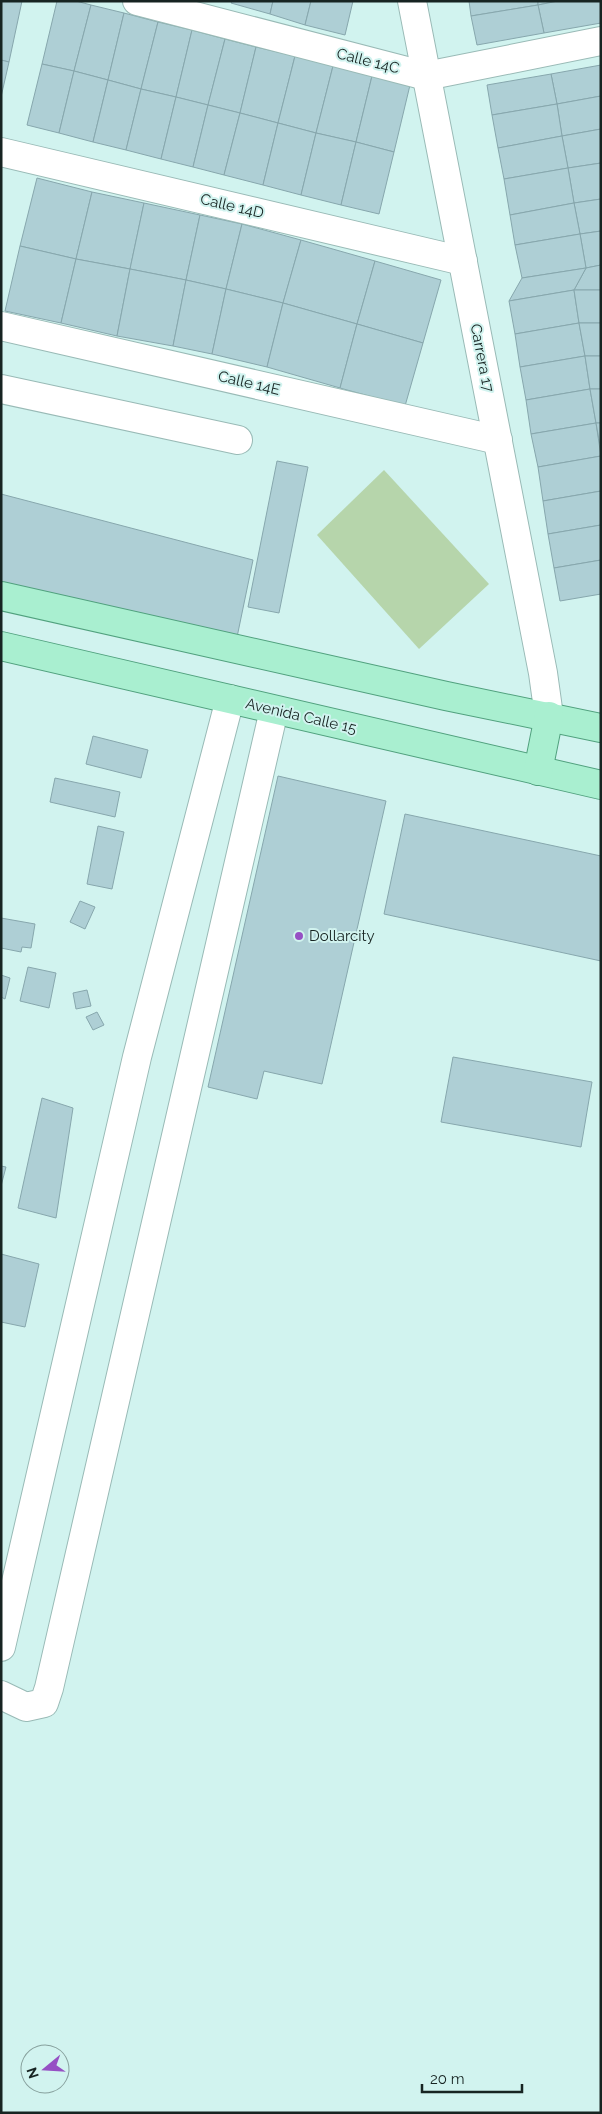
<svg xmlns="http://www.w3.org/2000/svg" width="602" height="2114" viewBox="0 0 602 2114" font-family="Raleway,sans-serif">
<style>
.green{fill:#b6d5ab}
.building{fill:#aecfd5;stroke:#87a7ad}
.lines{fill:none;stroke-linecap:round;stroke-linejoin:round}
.minor-casing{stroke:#99bab6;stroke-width:30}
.major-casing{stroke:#51a17e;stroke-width:30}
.minor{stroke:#fff;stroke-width:28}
.major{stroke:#a9efd0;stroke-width:28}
.poi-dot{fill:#9650c4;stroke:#d1f3ef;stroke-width:2}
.labels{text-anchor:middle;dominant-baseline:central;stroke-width:4;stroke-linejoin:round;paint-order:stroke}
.street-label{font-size:15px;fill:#172422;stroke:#d1f3ef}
.poi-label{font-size:15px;fill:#172422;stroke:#d1f3ef;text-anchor:start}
</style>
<rect width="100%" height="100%" fill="#d1f3ef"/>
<polygon class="green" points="384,470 489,584 419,649 317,535"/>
<g class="building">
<polygon points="1,1 22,1 9,62 1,60"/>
<polygon points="57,1 76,1 91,5 74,71 42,64"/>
<polygon points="232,1 273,1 270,14 231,3"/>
<polygon points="273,1 311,1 305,25 270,14"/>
<polygon points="311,1 353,1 345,35 305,25"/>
<polygon points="469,1 538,1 538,5 471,16"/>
<polygon points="538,1 558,1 538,5"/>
<polygon points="558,1 601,1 601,23 544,33 538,5"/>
<polygon points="91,5 124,13 108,80 74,71"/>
<polygon points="538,5 544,33 477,45 471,16"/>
<polygon points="124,13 158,22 141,89 108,80"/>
<polygon points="158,22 192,30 176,97 141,89"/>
<polygon points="192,30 225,39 208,105 176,97"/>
<polygon points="225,39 256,47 240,113 208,105"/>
<polygon points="256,47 295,56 278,123 240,113"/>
<polygon points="295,56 333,66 316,133 278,123"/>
<polygon points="1,60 9,62 1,97"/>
<polygon points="42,64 74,71 59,133 27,125"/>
<polygon points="601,65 601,96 557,104 551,74"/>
<polygon points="333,66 372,76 356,142 316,133"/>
<polygon points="74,71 108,80 93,142 59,133"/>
<polygon points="551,74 557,104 492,115 487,85"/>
<polygon points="372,76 410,85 394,152 356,142"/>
<polygon points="108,80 141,89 126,150 93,142"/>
<polygon points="141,89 176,97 161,159 126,150"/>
<polygon points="601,96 601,129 562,136 557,104"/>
<polygon points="176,97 208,105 193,167 161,159"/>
<polygon points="557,104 562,136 498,148 492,115"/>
<polygon points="208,105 240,113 224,175 193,167"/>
<polygon points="240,113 278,123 263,185 224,175"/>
<polygon points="278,123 316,133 301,195 263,185"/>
<polygon points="601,129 601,163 568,168 562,136"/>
<polygon points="316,133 356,142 341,205 301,195"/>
<polygon points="562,136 568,168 504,179 498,148"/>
<polygon points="356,142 394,152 379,214 341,205"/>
<polygon points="601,163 601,199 574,203 568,168"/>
<polygon points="568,168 574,203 510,215 504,179"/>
<polygon points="37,178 92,192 76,259 20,246"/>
<polygon points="92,192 144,203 130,269 76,259"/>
<polygon points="601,199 601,231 580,234 574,203"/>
<polygon points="144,203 200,215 186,280 130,269"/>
<polygon points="574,203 580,234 515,245 510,215"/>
<polygon points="200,215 242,224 226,289 186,280"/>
<polygon points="242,224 301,240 283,303 226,289"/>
<polygon points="601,231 601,265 586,268 580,234"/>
<polygon points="580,234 586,268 522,278 515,245"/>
<polygon points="301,240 375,261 357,324 283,303"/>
<polygon points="20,246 76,259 61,323 5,311"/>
<polygon points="76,259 130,269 117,336 61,323"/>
<polygon points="375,261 441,280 423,343 357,324"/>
<polygon points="601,265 601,290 574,290 586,268"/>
<polygon points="586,268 574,290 509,301 522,278"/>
<polygon points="130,269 186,280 173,346 117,336"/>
<polygon points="186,280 226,289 212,354 173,346"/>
<polygon points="226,289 283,303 267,367 212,354"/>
<polygon points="574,290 579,323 515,334 509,301"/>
<polygon points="574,290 601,290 601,323 579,323"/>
<polygon points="283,303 357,324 340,388 267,367"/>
<polygon points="579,323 585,356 520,367 515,334"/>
<polygon points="579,323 601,323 601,356 585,356"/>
<polygon points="357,324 423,343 405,406 340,388"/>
<polygon points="585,356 590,389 526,400 520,367"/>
<polygon points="585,356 601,356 601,389 590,389"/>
<polygon points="590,389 596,423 531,434 526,400"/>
<polygon points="590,389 601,389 601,423 596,423"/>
<polygon points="596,423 601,456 538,467 531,434"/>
<polygon points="596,423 601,423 601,451"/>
<polygon points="601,456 601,491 543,501 538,467"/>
<polygon points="277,461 308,467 279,613 248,607"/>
<polygon points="601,491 601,525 548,534 543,501"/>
<polygon points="1,494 253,560 236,642 1,585"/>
<polygon points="601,525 601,560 554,568 548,534"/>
<polygon points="601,560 601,594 560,601 554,568"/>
<polygon points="93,736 148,750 141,778 86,764"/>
<polygon points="278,776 386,801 322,1084 264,1071 257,1099 208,1087"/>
<polygon points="55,778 120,792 115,817 50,802"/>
<polygon points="405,814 601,856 601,961 384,914"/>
<polygon points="98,826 124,832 112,889 87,884"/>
<polygon points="80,901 95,907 85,929 70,922"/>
<polygon points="1,918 35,924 31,948 22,947 21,952 1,948"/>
<polygon points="28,967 56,973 49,1008 20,1001"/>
<polygon points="1,975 10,978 5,999 1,997"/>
<polygon points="87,990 91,1006 76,1009 73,993"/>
<polygon points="97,1012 104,1025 93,1030 86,1017"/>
<polygon points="453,1057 592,1082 581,1147 441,1122"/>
<polygon points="42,1098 73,1108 56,1218 18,1208"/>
<polygon points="1,1166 6,1167 1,1186"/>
<polygon points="1,1254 39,1264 25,1327 1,1322"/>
</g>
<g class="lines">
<defs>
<g id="minor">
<polyline points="137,1 426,76 601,41"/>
<polyline points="412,1 543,673 549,716"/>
<polyline points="1,152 463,261"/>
<polyline points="1,326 498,440"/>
<polyline points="1,389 238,440"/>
<polyline points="1,1647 137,1057 230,699"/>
<polyline points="1,1695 26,1707 44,1703 49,1688 274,710"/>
</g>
<g id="major">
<polyline points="1,596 446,696 601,728"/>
<polyline points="1,646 601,785"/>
<polyline points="538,771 549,716"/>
</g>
</defs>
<use href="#minor" class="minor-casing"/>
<use href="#major" class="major-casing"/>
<use href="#minor" class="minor"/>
<use href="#major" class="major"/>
</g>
<circle class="poi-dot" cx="299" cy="936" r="5"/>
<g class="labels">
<g class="street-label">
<text transform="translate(368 61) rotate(14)">Calle 14C</text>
<text transform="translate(232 206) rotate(13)">Calle 14D</text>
<text transform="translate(482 358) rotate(79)">Carrera 17</text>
<text transform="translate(249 383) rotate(13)">Calle 14E</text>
<text transform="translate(301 716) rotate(13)">Avenida Calle 15</text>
</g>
<g class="poi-label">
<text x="309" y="936">Dollarcity</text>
</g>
</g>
<rect width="602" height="2114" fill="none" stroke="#172422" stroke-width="5"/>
<g transform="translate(45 2069) rotate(252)"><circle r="24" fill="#d1f3ef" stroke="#87a09d"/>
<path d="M0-4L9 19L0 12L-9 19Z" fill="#9650c4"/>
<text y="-8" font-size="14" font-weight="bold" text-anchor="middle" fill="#172422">N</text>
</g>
<path d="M422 2084v8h100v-8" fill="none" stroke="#172422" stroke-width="2.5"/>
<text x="430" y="2084" font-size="15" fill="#172422" stroke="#d1f3ef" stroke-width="4" paint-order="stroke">20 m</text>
</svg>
